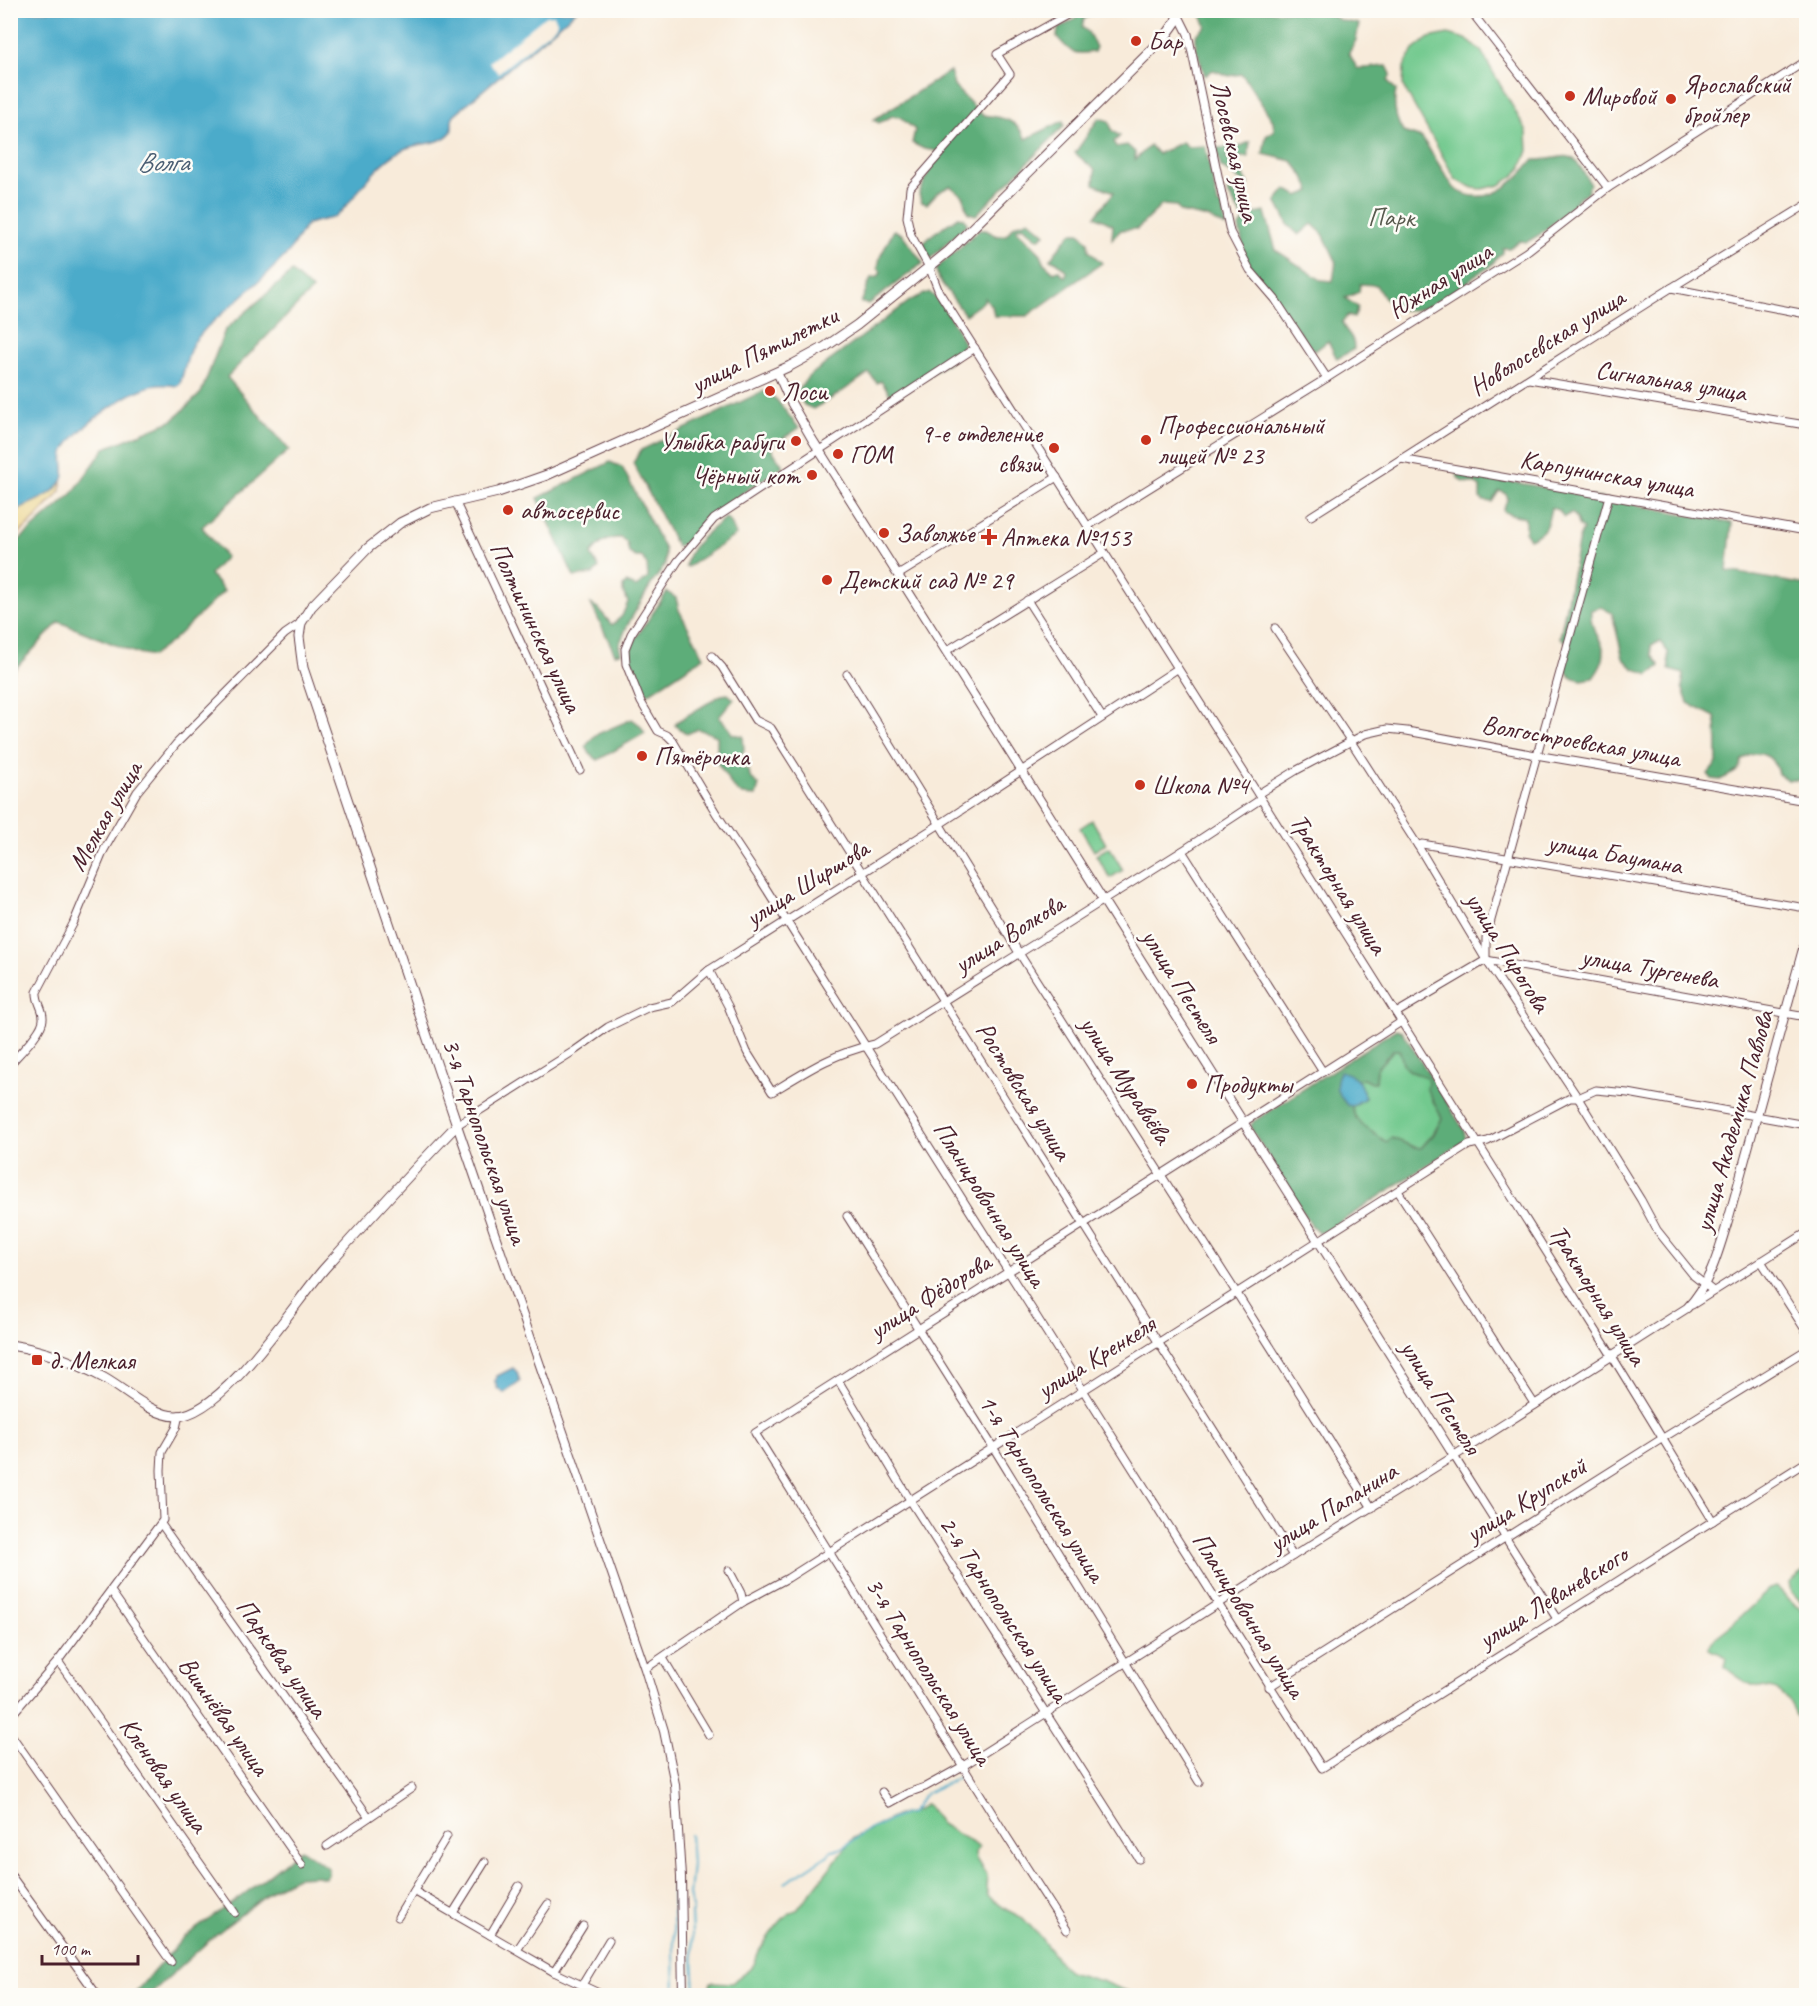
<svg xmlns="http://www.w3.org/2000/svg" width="1817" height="2006" viewBox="0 0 1817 2006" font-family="Caveat,sans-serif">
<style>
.green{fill:#72c98e;stroke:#5e745c;stroke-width:1.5}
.forest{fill:#5dad79;stroke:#546652;stroke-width:1.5;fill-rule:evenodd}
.sand{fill:#eeda9e;stroke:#9c7c64;stroke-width:1.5}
.water{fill:#4babca;stroke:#4a657a;stroke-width:1.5}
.pier{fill:#f8ebda}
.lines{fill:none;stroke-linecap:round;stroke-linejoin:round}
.stream{stroke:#4babca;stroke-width:2}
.minor-casing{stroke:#643e45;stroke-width:9}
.tertiary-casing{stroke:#643e45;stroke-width:10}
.secondary-casing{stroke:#643e45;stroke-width:11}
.minor{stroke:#fff;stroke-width:7}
.tertiary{stroke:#fff;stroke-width:8}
.secondary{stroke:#fff;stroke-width:9}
.poi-dot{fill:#c8321e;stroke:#fdfcf7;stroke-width:2}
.labels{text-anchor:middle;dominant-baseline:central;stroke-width:5;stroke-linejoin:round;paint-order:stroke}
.poi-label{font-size:26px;fill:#4a1f2b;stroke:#fdfcf7;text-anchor:start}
.street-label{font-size:26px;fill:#4a1f2b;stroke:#fdfcf7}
.park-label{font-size:26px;fill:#585a4e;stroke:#fdfcf7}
.water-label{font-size:27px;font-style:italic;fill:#4a5e73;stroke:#fdfcf7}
</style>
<rect width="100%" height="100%" fill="#fdfcf7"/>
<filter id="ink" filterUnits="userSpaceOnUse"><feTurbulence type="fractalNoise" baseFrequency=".0167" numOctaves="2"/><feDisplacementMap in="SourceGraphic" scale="12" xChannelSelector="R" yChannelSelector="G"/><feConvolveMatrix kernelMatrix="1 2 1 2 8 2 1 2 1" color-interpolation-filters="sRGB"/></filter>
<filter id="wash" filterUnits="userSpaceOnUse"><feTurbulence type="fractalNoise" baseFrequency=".008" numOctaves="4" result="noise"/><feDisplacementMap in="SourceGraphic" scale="24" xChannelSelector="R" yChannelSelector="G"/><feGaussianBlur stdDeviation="1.35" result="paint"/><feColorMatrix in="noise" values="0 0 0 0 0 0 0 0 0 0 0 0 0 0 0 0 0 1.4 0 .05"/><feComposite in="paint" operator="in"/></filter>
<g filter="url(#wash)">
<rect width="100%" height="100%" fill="#f8ebda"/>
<g class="green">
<polygon points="1448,34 1466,39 1481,51 1527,132 1528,151 1521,168 1515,175 1500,185 1482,189 1473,188 1456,180 1403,86 1404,67 1413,50 1429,38"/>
<polygon points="1092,820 1106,844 1094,851 1080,828"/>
<polygon points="1109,847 1123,870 1110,878 1096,855"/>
<path d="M1394,1050H1399C1402,1055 1401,1060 1404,1065C1409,1073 1419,1074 1427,1077L1428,1083L1427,1088L1442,1118L1433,1134L1421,1148L1414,1147L1392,1138L1386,1143C1373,1131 1354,1125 1352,1106L1358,1103L1364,1095L1356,1078L1363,1079L1372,1083L1376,1082L1377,1068Z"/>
<polygon points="1806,1571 1806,1606 1791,1592 1789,1583"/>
<path d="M1776,1587C1781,1590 1783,1593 1787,1598C1792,1604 1800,1608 1806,1614V1732C1796,1720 1794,1702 1780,1692C1772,1686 1762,1689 1752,1685C1742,1681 1733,1673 1724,1667L1726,1657C1720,1652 1713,1653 1708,1648L1716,1637L1734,1623L1770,1589Z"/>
<path d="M926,1804L941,1824L979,1847L975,1853L976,1859L987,1876L986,1887L988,1896L1007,1910L1023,1918L1041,1938L1063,1967L1069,1972L1101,1981L1137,1995H708L711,1982L732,1983C739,1975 745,1974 751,1968C756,1964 756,1957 759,1951C766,1940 784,1911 797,1910L853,1838L898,1815L911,1813Z"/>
</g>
<g class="forest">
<path d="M1083,11H1098L1084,19L1082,27L1088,32L1096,47L1094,52C1072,55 1071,53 1057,37L1058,29L1074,20Z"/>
<path d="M1199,11H1324L1340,20L1359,24L1356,40L1349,53L1357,68C1368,69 1376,66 1387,66L1391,74L1388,81L1396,90C1393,105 1395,119 1403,132L1422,138L1454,188C1485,210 1514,184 1533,160C1570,160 1569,143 1590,184L1587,192L1580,197L1557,220L1539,235L1527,242L1520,241L1509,248H1503V253C1497,257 1494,262 1489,267C1482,273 1475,272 1469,281C1437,301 1401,334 1376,285L1360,284L1359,292L1345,298L1358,307L1354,318L1348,315L1342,322C1345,334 1354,333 1354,349L1337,359L1328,341L1315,351L1308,344L1252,268L1245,256L1239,227L1245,221L1227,192L1230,190L1255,214L1265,212L1276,250L1321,280L1333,281L1336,261L1323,234L1312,224L1299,235L1289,226L1276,201L1286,189L1298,196L1311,191L1303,175L1292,161L1263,154L1266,136L1274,131L1273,121L1242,74L1229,76L1213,70L1205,76L1196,48V35L1206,26Z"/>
<path d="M950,71L954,86L982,115C1003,117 1016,119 1026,139L1063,121L1064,126L976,215L969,213L965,205L964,197L950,186L937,193L927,204L921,202L919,194L938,151L924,149L912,143L915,130L900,117L892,116L879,123L873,120Z"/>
<polygon points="1099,118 1109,121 1112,131 1120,136 1114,142 1116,147 1127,145 1135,152 1135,160 1150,145 1158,154 1182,142 1188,147 1205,146 1218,204 1222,207 1226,227 1208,218 1180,212 1176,206 1162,205 1137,229 1121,230 1112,239 1113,225 1095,216 1114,192 1094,184 1095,170 1075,153"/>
<polygon points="1250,142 1248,157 1225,157 1241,172 1249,186 1221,167 1216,148 1238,147"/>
<path d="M958,217L964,218L967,224L930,259C904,245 950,224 958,217Z"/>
<polygon points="1029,220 1045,234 1038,239 1023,226 1016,229 1041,254 1044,263 1054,272 1058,270 1065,277 1067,272 1057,262 1050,259 1071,233 1080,233 1088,242 1089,251 1102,263 1027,316 994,316 992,306 985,298 983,302 965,315 938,278 936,269 979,230 986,230 997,236 1006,235 1015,225"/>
<polygon points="894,230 903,235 923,263 869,304 861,303 871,278 878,277 881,272 878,268 880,257"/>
<polygon points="292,272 312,290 227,377 289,450 202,527 226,557 210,574 224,591 171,642 152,656 133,652 59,622 14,670 11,678 11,547 72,494 105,448 173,420 201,393 225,330"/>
<path d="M929,292C941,300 959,331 964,344L954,359L907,389L892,397L881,381L877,383L869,373L837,395L813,409L804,405L797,391L808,377L911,300Z"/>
<path d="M763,391L776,399L799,428L770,447L783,466C759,482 734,497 713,516C699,529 695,538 677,547L633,463L641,450Z"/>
<path d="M610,462L622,467L665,550V565L650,586L628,624L619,645L621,653L615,654L591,604L598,608L612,625L622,616L628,602L623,592V586L626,583L636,587L648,578L647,565L642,557H636L629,553L627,543L621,538C607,537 600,543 591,554L599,568L593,574L574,577L538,498Z"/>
<path d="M1456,471L1732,523L1727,571L1806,585V781L1788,780L1778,774C1774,753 1756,748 1741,761C1740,774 1730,774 1720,780L1712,779L1708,774L1717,763C1716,747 1718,732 1715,717L1688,703L1682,687L1684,674L1669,670L1668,652L1660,642L1651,645L1652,655L1660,666L1649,675L1633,668L1623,658L1612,613L1601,607L1591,610C1588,641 1620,642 1593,678L1582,680L1570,677L1564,667L1568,643L1560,638L1579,538L1583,529L1579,527L1575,516L1571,513L1564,517L1558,510L1551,508C1547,525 1547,532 1529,539L1525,532V518L1504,512L1503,509L1508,498L1505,493L1499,491L1492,502L1484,501L1480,498V487C1471,478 1459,489 1456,471Z"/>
<path d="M725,518L730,521L736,535L688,567L686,566C687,546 711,530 725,518Z"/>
<polygon points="667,592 676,598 679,610 704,657 648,694 641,687 630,661 631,645"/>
<polygon points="728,694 734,699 719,717 730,729 732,734 743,736 744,750 739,758 740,767 749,770 750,777 759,785 756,796 742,795 732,786 717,762 717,736 698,729 687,734 675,725 678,721 721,695"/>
<polygon points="632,719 640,725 645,733 598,760 590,754 586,746 595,735"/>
<path d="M1396,1029L1402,1031L1464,1130L1466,1140L1325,1232L1319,1233L1311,1225L1252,1130L1251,1125L1254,1121ZM1393,1050H1399C1402,1055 1401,1060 1404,1065C1409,1073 1419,1074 1427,1077L1428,1083L1426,1088L1442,1118L1434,1134L1421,1148L1414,1147L1392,1138L1386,1142C1373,1131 1354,1125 1352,1107L1365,1098L1357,1079H1363L1372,1083L1376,1081L1377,1068Z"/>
<polygon points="301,1849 328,1868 328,1874 325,1878 317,1876 297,1877 273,1889 214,1936 149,1995 132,1996 183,1938 243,1895"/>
</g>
<path class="sand" d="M62,481L61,491L34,520L11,541L10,513C29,502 47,497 62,481Z"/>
<g class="water">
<path d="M10,11H576L454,115L452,120V131C440,147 419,141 402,150C376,164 359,192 340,213L335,217L307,224L288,253L265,276L207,327L193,343L189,353L180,384L177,386C166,384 155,384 145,388C124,395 75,430 65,450C60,460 68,471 62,481C51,499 27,503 11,513Z"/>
<path d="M1340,1071C1358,1076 1359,1079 1365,1098L1352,1106L1347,1105C1336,1091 1333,1088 1340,1071Z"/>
<polygon points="513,1368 517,1372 520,1382 504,1393 497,1388 495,1381 497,1376"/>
</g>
<polygon class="pier" points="554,15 557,22 555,27 498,73 489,62 546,16"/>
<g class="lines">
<g class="stream">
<polyline points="671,1823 675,1996"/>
<polyline points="690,1834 692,1864 689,1895 693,1910 691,1913 695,1996"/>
<path d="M785,1883L828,1855L831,1851C842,1851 858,1836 867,1830C873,1826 870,1829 876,1827C890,1821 896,1815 911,1813C916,1806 920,1798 927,1793C937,1786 949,1784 959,1777"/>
</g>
</g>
</g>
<g filter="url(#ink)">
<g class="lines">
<defs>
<g id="minor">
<polyline points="1076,10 997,54 1010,74 910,188 907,217 911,235 930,269 939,292 1261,799 1612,1356 1713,1521"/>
<polyline points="1470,10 1608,188"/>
<polyline points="1179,16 1188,34 1230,232 1250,270 1275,299 1327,378"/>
<polyline points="1671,288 1806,314"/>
<polyline points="975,348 714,519 678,561 631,634 625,649 626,664 641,702 658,731 667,735 673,741 716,813 760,879 1322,1768 1806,1462"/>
<polyline points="1529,379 1806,425"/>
<polyline points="1401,459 1806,531"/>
<polyline points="455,501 580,770"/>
<polyline points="1311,516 1671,288 1806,205"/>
<polyline points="1088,526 1327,378 1526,252 1608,188 1806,61"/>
<polyline points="898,575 1057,477"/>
<polyline points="1027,600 1102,717"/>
<polyline points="1275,628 1350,740 1418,846 1486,960 1578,1098 1641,1200 1657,1230 1694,1276 1713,1291"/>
<polyline points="946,651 1104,553"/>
<polyline points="712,656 722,667 755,720 771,728 1293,1556"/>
<polyline points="847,674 1019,953 1236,1292 1372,1508"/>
<polyline points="1258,794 1297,770 1365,734 1387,729 1407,731 1536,755 1806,801"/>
<polyline points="1418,846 1422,844 1806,908"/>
<polyline points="1182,851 1323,1072"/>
<polyline points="1486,958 1486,938 1609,496"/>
<polyline points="1486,960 1806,1017"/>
<path d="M709,970L728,1006L747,1052L772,1092C808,1070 834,1053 875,1044L1182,851L1261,799"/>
<polyline points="1396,1013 1486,960"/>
<path d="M10,1064C19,1054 43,1031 43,1019C44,1009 36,1002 37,992L73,924L104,850L137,792L176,744L285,634L301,623"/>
<polyline points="457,1125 574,1051 608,1027 649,1007 672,1002 709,970 940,824 1177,669"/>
<polyline points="1398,1191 1535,1405"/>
<polyline points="847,1216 993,1447 1199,1782"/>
<polyline points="1761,1261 1806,1331"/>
<polyline points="1692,1305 1806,1233"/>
<polyline points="838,1380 910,1500 1139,1859"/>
<polyline points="161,1524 369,1817"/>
<polyline points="729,1570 741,1593 743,1602"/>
<polyline points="111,1591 302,1865"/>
<polyline points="663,1658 709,1735"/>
<polyline points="58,1661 235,1913"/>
<polyline points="645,1669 743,1602 788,1578 1469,1145 1488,1141 1570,1098 1578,1098 1596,1090 1628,1093 1806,1125"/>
<polyline points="1269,1687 1663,1438 1806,1350"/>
<polyline points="10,1717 58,1661 163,1520 161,1470 162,1452 176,1428 179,1415"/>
<polyline points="10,1733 171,1962"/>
<polyline points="882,1792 890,1803 908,1793 925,1787 963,1766 1293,1556 1454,1456 1557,1619"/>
<polyline points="327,1846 412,1788"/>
<polyline points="10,1874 98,1996"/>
<polyline points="414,1891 554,1972 605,1996"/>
<polyline points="453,1913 485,1862"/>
<polyline points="398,1917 447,1836"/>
<polyline points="1067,1930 1007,1837 755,1433 1401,1022"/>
<polyline points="490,1935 519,1886"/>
<polyline points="517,1950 548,1904"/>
<polyline points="554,1972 583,1926"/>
<polyline points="582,1985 609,1940"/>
</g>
<g id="tertiary">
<path d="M777,372L789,399L812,439L1454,1456L1687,1308C1711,1283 1719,1250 1729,1217L1806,938"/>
<polyline points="457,1125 645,1669 664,1731 675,1784 681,1877 683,1996"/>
</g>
<path id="secondary" d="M10,1345C43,1350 75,1362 104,1378C124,1389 153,1416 176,1416C223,1416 295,1302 324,1269C368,1220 411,1172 457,1125L303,668L299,637L301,623L311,607L368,548L400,523L430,508L498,492L547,475L790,366L825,347L857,325L949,251L1165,37L1175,23L1180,10"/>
</defs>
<use href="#minor" class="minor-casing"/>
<use href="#tertiary" class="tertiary-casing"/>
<use href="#secondary" class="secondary-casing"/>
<use href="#minor" class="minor"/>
<use href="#tertiary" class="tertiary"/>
<use href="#secondary" class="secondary"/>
</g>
</g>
<g class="poi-dot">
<circle cx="1136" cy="41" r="6"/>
<circle cx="1570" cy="96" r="6"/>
<circle cx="1671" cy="99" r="6"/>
<circle cx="770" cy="391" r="6"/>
<circle cx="1146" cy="440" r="6"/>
<circle cx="796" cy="441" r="6"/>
<circle cx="1054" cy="448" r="6"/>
<circle cx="838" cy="454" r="6"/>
<circle cx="812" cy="475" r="6"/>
<circle cx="508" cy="510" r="6"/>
<circle cx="884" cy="533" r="6"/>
<path d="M986 528h6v6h6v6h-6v6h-6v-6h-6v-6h6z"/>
<circle cx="827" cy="580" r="6"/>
<circle cx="642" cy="756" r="6"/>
<circle cx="1140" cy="785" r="6"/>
<circle cx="1192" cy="1084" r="6"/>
<rect x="31" y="1354" width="12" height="12" rx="3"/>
</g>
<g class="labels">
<g class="poi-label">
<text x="1148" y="41">Бар</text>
<text x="1683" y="84">Ярославский<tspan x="1683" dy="30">бройлер</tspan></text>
<text x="1582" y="96">Мировой</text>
<text x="782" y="391">Лоси</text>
<text x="1158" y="425">Профессиональный<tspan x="1158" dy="30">лицей № 23</tspan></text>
<text x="1042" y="433" text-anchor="end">9-е отделение<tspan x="1042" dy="30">связи</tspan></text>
<text x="784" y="441" text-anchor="end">Улыбка рабуги</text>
<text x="850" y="454">ГОМ</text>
<text x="800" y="475" text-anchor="end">Чёрный кот</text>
<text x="520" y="510">автосервис</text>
<text x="896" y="533">Заволжье</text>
<text x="1001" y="537">Аптека №153</text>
<text x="839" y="580">Детский сад № 29</text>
<text x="654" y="756">Пятёрочка</text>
<text x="1152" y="785">Школа №4</text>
<text x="1204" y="1084">Продукты</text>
<text x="49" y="1360">д. Мелкая</text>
</g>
<g class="street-label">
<text transform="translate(1235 151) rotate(77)">Лосевская улица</text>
<text transform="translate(1440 281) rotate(-33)">Южная улица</text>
<text transform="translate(1547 342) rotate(-32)">Новолосевская улица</text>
<text transform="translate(764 350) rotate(-27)">улица Пятилетки</text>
<text transform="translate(1671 381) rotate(9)">Сигнальная улица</text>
<text transform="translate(1607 474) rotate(10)">Карпунинская улица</text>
<text transform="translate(536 627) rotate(65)">Полтининская улица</text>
<text transform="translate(1581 741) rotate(10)">Волгостроевская улица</text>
<text transform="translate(105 816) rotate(-60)">Мелкая улица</text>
<text transform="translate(1615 854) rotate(10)">улица Баумана</text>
<text transform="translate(807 883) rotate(-32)">улица Ширшова</text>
<text transform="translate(1339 884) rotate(58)">Тракторная улица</text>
<text transform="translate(1009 934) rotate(-32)">улица Волкова</text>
<text transform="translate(1508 952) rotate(58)">улица Пирогова</text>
<text transform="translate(1650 968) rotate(10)">улица Тургенева</text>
<text transform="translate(1182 986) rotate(58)">улица Пестеля</text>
<text transform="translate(1126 1080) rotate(57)">улица Муравьёва</text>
<text transform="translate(1024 1091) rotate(58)">Ростовская улица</text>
<text transform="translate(1734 1121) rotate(-74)">улица Академика Павлова</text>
<text transform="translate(485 1141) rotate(71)">3-я Тарнопольская улица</text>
<text transform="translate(990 1204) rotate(58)">Планировочная улица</text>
<text transform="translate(1598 1295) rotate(58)">Тракторная улица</text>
<text transform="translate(930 1296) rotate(-32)">улица Фёдорова</text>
<text transform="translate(1096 1357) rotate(-32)">улица Кренкеля</text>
<text transform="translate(1441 1397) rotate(58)">улица Пестеля</text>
<text transform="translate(1042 1488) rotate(58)">1-я Тарнопольская улица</text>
<text transform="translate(1526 1500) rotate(-32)">улица Крупской</text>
<text transform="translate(1333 1507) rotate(-32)">улица Папанина</text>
<text transform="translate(1553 1597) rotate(-32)">улица Леваневского</text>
<text transform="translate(1004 1609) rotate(57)">2-я Тарнопольская улица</text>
<text transform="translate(1249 1615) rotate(58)">Планировочная улица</text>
<text transform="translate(282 1658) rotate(55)">Парковая улица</text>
<text transform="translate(929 1671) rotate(58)">3-я Тарнопольская улица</text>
<text transform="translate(224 1716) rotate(55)">Вишнёвая улица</text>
<text transform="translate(164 1775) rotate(55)">Кленовая улица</text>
</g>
<g class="park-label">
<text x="1391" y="217">Парк</text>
</g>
<g class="water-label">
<text x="163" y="162">Волга</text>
</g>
</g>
<rect width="1817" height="2006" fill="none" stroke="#fdfcf7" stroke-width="36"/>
<path d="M42 1955v9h96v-9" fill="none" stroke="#4a1f2b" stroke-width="3"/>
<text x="51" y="1955" font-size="18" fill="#4a1f2b" stroke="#fdfcf7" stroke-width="4.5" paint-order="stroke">100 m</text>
</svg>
